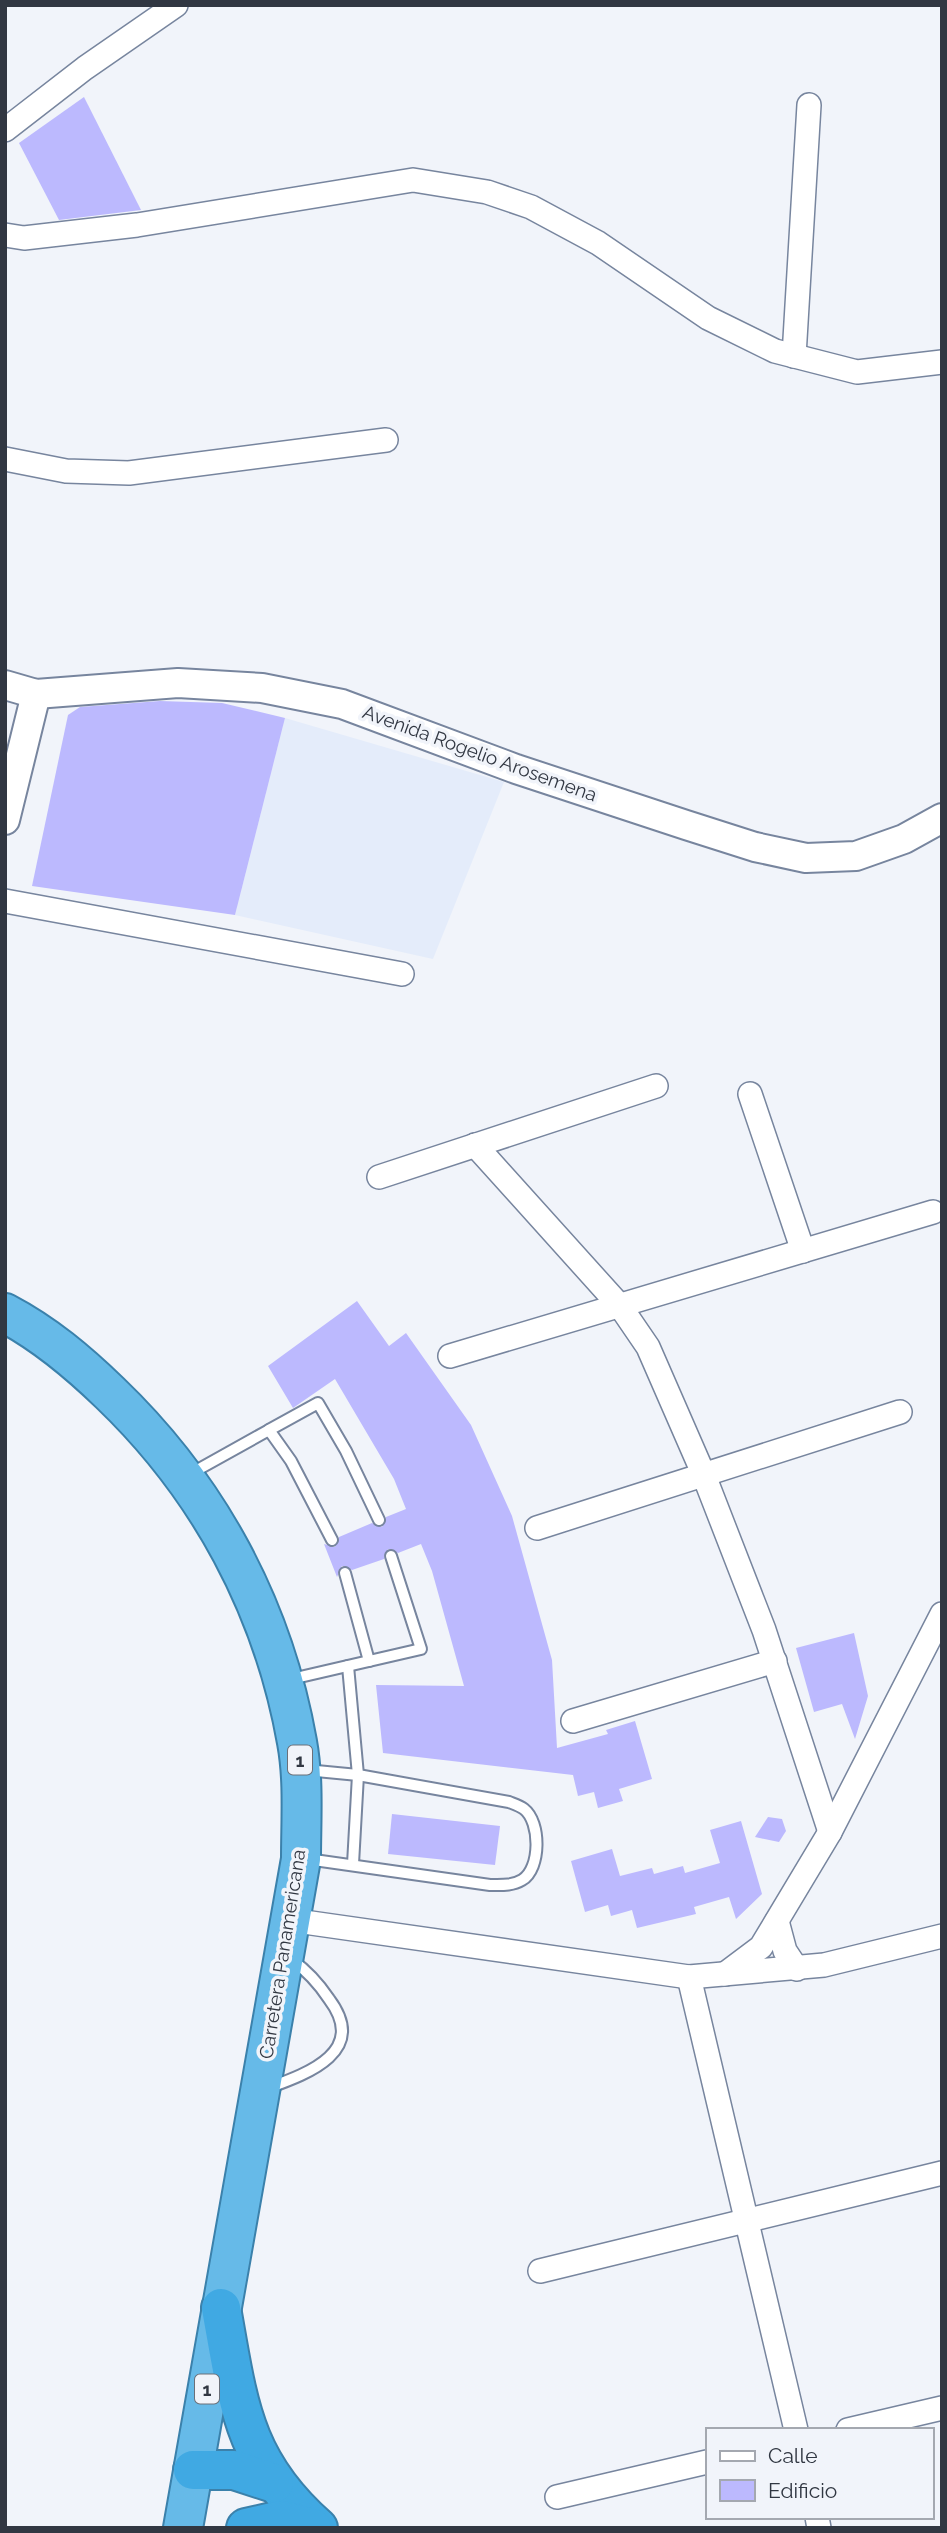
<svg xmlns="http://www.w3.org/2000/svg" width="947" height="2533" viewBox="0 0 947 2533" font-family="Raleway,sans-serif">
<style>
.built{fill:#e4ecfa}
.building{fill:#bcb9fe}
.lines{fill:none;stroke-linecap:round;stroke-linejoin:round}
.service-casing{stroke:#77859e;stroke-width:14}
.minor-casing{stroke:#77859e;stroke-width:26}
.tertiary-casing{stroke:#77859e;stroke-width:32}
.trunk-casing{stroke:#3b81ab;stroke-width:42}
.motorway-casing{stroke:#3b81ab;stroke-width:42}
.service{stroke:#fff;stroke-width:10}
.minor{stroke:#fff;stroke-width:23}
.tertiary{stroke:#fff;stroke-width:28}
.trunk{stroke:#66bae8;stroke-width:38}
.motorway{stroke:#40a9e3;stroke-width:38}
.labels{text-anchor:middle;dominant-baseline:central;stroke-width:7;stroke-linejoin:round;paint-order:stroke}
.shield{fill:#f1f4fa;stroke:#6b7079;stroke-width:2}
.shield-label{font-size:18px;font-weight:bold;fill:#313742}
.street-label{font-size:19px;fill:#313742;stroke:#f1f4fa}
</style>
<rect width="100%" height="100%" fill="#f1f4fa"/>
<polygon class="built" points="285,718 504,782 433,959 235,915"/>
<g class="building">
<polygon points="84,97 141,210 59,220 19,143"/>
<polygon points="160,701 222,703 285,718 235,915 32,886 68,715 80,707"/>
<polygon points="357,1301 389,1346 406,1333 471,1425 512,1516 552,1660 557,1748 608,1734 606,1730 635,1721 652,1779 619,1789 623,1801 598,1808 594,1792 578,1796 573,1775 383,1753 376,1685 464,1686 432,1571 421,1544 398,1553 388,1549 384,1559 352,1570 342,1566 337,1577 324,1544 335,1547 339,1537 372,1523 382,1527 386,1517 406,1509 394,1479 335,1379 293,1408 268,1366"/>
<polygon points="854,1633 868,1696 855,1739 842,1704 814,1712 796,1648"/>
<polygon points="392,1814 500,1826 495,1865 388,1854"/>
<polygon points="768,1817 782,1819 786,1831 779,1842 755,1837"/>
<polygon points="741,1821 762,1894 736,1919 729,1897 694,1907 696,1914 637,1928 632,1910 611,1916 608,1905 585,1912 571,1861 612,1849 620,1876 652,1868 654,1874 683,1866 685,1873 720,1863 710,1830"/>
</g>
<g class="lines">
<defs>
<g id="service">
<polyline points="269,1430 318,1403 346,1451 379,1520"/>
<polyline points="190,1474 269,1430 291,1461 332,1540"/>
<polyline points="369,1661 421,1649 391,1556"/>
<polyline points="348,1666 358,1775 353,1864"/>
<polyline points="287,1680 369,1661 345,1573"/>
<path d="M306,1770L358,1775L509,1802C514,1804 520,1806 524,1809C541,1822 541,1869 522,1880C512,1886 501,1885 490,1885L307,1859"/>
<path d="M268,2088C310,2073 368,2051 329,1999C319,1984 306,1970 292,1960"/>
</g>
<g id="minor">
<polyline points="5,130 85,68 176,5"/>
<polyline points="5,235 24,238 137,225 413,180 487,192 531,207 598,243 708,318 775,351 857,372 942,362"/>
<polyline points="794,356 809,105"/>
<polyline points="5,459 66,471 129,473 386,440"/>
<polyline points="5,901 402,974"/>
<polyline points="750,1094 803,1251"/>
<polyline points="475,1145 620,1306 648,1347 703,1473 764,1630 830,1832"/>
<polyline points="379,1177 656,1086"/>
<polyline points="450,1356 933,1212"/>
<polyline points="537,1528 900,1412"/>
<polyline points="573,1721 775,1661"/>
<polyline points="290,1920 689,1977 824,1965 942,1936"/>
<polyline points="777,1921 785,1951 797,1969"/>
<polyline points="725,1974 761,1947 830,1832 942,1614"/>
<polyline points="689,1977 796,2430"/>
<polyline points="540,2271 942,2173"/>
<polyline points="848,2430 942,2408"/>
<polyline points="557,2497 707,2462"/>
<polyline points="817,2517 819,2528"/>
</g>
<g id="tertiary">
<polyline points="5,685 36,694 178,683 262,688 342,704 516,769 686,825 755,847 806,858 856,856 904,839 942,818"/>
<polyline points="5,820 36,694"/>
</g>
<path id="trunk" d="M5,1313C45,1334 78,1362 110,1393C209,1488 273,1607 297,1742C304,1780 301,1820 301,1859L183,2528"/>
<g id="motorway">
<path d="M221,2308C238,2402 242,2461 318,2528"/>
<polyline points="193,2470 234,2470 274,2483"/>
<polyline points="246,2528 281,2520 312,2528"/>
</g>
</defs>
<use href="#service" class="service-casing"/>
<use href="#minor" class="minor-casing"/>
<use href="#tertiary" class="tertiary-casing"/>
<use href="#trunk" class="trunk-casing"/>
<use href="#motorway" class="motorway-casing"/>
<use href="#service" class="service"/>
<use href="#minor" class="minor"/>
<use href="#tertiary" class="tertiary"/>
<use href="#trunk" class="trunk"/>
<use href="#motorway" class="motorway"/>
</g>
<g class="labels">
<g class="shield">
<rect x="288" y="1745.5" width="24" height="29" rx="5"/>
<rect x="195" y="2374.5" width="24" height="29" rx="5"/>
</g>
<g class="shield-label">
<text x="300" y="1760">1</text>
<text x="207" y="2389">1</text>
</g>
<g class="street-label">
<text transform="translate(480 753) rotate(20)">Avenida Rogelio Arosemena</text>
<text transform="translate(282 1954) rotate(-81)">Carretera Panamericana</text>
</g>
</g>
<rect width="947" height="2533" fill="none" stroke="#313742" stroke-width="14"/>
<rect x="706" y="2428" width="228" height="91" fill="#f1f4fa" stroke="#a4a8b0" stroke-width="2"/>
<rect x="720" y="2451" width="35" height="10" fill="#ffffff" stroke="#a4a8b0" stroke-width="2"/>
<text x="768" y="2463" font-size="21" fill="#313742">Calle</text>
<rect x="720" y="2480" width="35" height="21" fill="#bcb9fe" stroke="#a4a8b0" stroke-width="2"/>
<text x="768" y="2498" font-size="21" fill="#313742">Edificio</text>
</svg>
